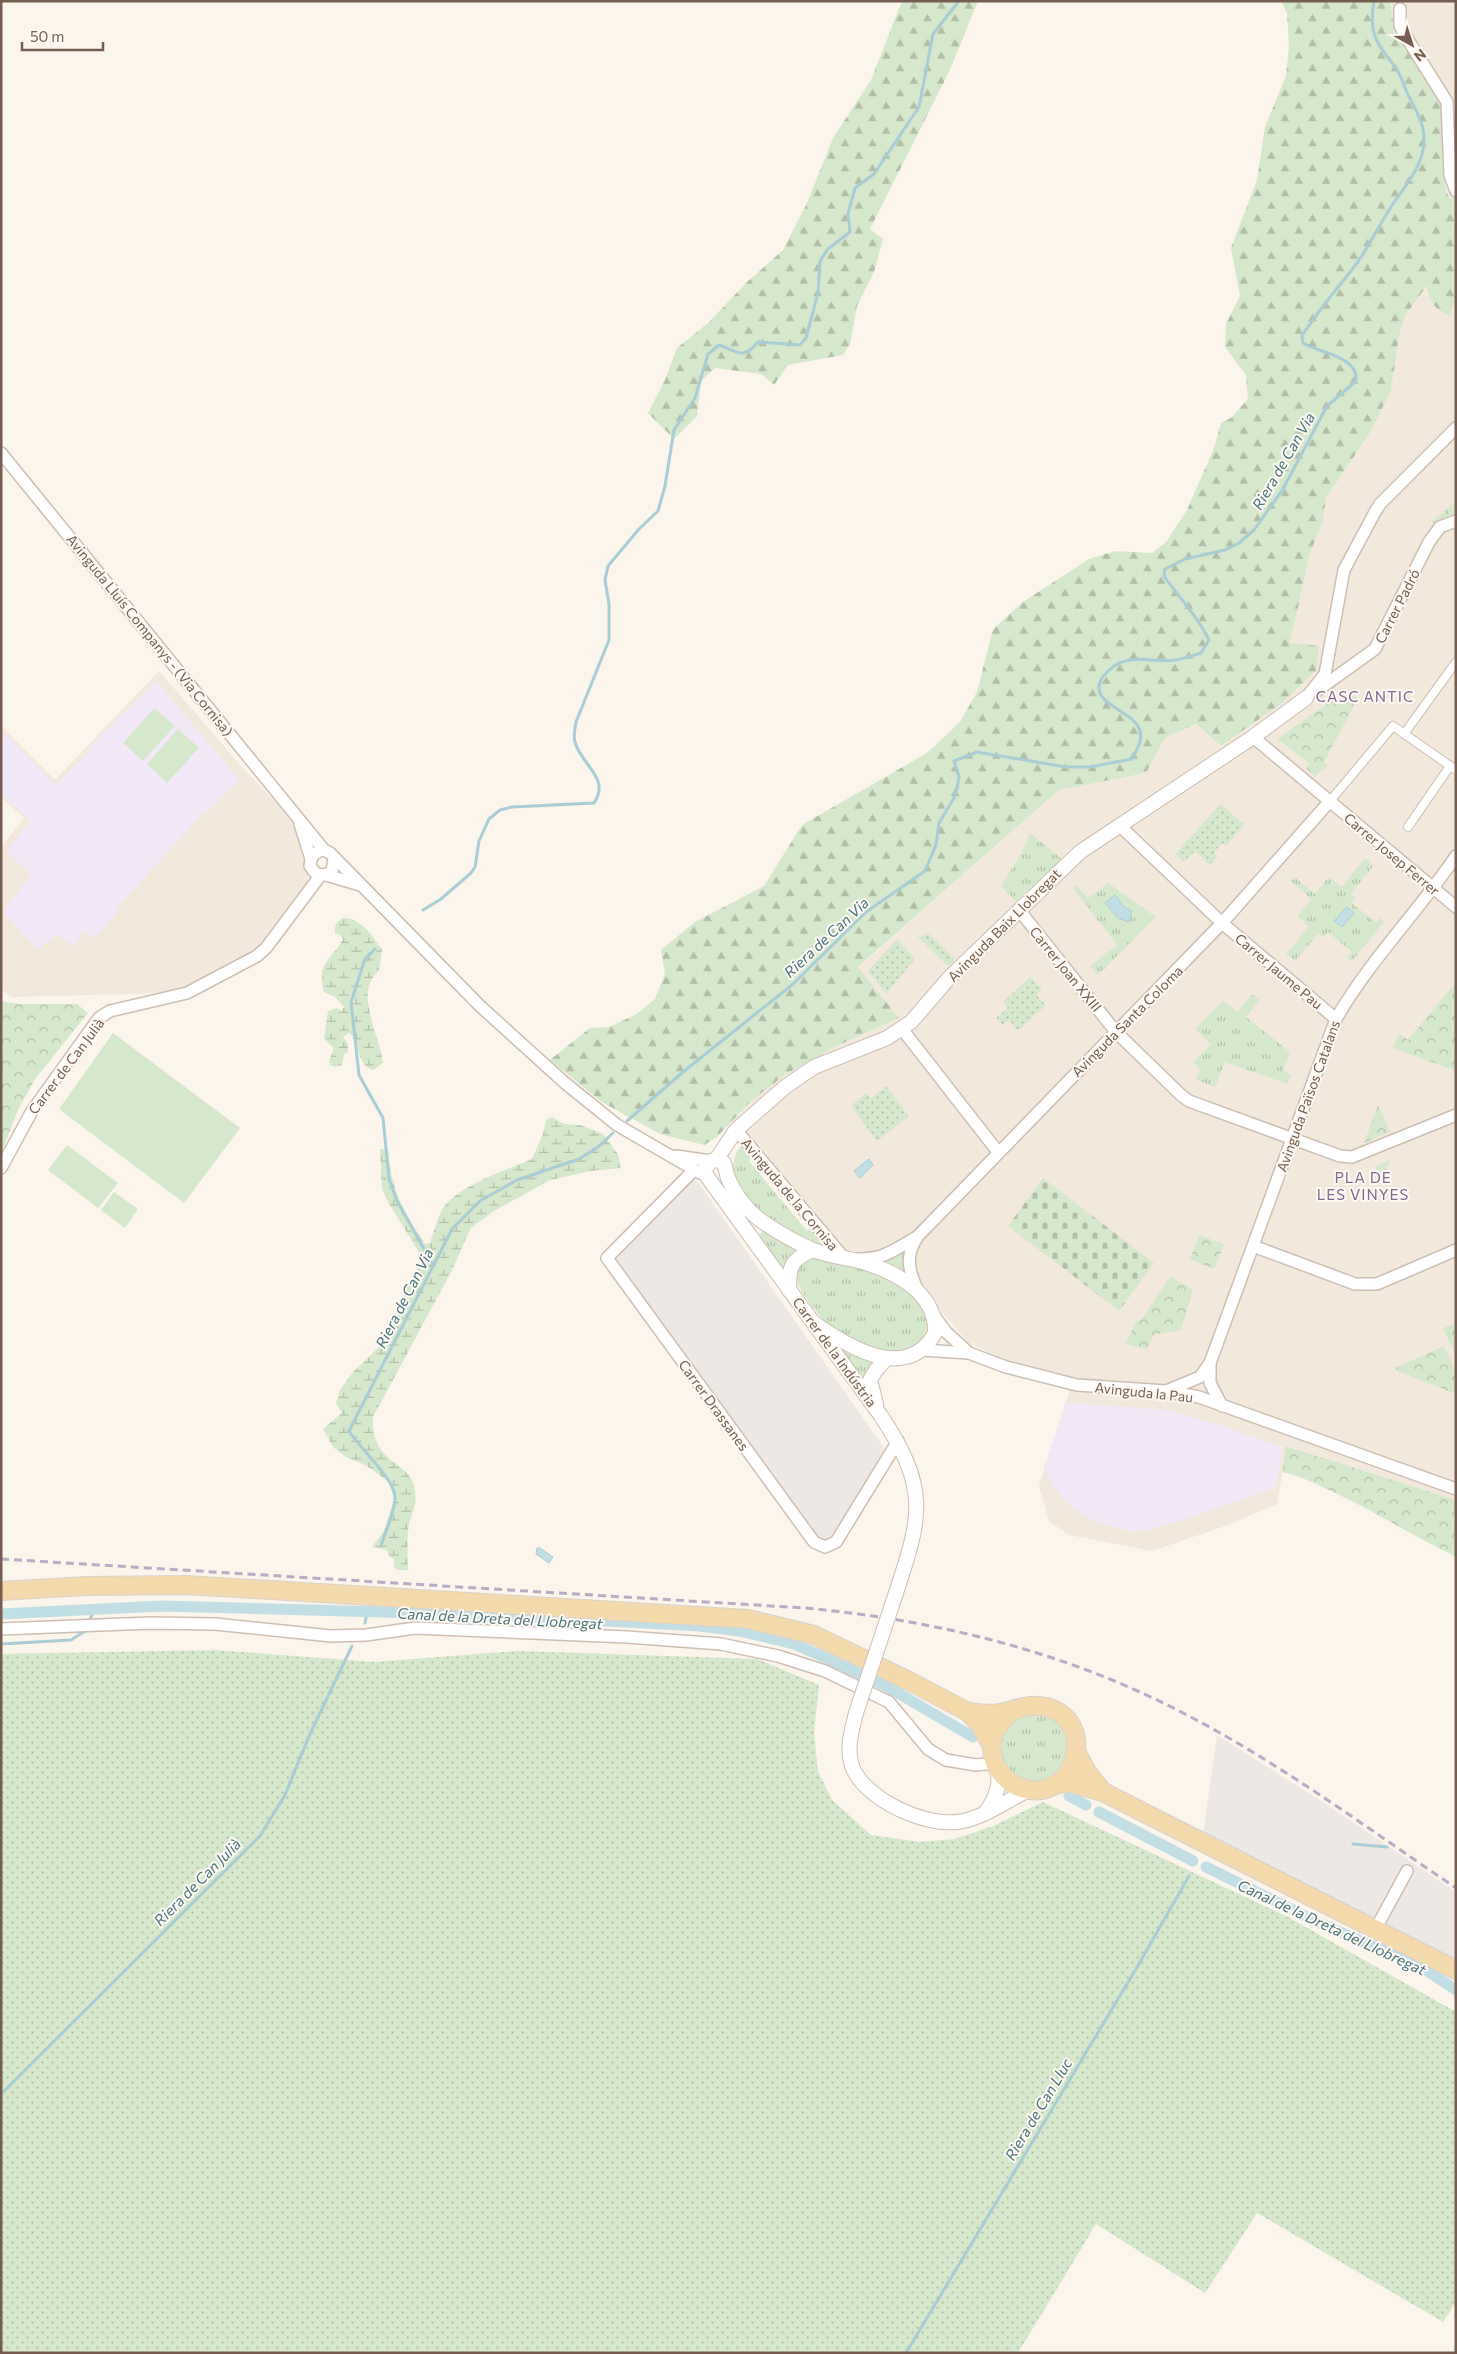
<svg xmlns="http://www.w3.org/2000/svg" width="1457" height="2354" viewBox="0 0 1457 2354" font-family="Commissioner,sans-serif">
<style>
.residential{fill:#f2e8db}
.industrial{fill:#ede8e4}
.education{fill:#f2e8f8}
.grass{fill:url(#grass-tufts)}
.forest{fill:url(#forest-firs)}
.wetland{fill:url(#wetland-marsh)}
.cemetery{fill:url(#cemetery-stones)}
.park{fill:url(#park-crowns)}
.garden{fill:url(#garden-dots)}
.pitch{fill:#d6e8cb}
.water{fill:#c1dee4;stroke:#a8cdd5}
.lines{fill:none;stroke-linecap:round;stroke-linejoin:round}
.stream{stroke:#a8cdd5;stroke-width:3}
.canal{stroke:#c1dee4;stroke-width:11}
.pedestrian-casing{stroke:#cdbeb2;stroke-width:10}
.minor-casing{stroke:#cdbeb2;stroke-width:14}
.tertiary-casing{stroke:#cdbeb2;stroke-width:16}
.primary-casing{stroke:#d8d2ce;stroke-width:20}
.pedestrian{stroke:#fff;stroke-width:8}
.minor{stroke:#fff;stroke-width:11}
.tertiary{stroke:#fff;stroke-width:14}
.primary{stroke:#f3d9ab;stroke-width:18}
.rail{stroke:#b9aac5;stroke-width:3;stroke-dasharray:8 5;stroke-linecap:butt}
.tertiary-bridge-casing{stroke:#cdbeb2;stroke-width:16;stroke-linecap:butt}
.tertiary-bridge{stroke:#fff;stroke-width:14}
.labels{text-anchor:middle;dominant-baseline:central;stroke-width:4;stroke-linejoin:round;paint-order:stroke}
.street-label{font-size:14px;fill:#755e50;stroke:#fef9f2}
.water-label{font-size:15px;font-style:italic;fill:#48757f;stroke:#fef9f2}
.neighbourhood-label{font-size:15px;letter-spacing:1px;fill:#836890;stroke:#fef9f2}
</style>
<defs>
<pattern id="grass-tufts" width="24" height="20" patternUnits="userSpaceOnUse" patternTransform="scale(1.25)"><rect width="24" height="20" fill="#d6e8cb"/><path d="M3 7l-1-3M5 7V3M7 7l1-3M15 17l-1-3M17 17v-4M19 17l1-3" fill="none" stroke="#b2bfa7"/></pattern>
<pattern id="forest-firs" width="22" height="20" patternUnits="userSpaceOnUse" patternTransform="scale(1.25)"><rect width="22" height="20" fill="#d6e8cb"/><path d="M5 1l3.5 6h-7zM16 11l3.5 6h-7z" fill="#b2bfa7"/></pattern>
<pattern id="wetland-marsh" width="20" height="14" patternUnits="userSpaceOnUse" patternTransform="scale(1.25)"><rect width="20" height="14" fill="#d6e8cb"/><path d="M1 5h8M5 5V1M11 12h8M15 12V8" fill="none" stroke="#b2bfa7"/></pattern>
<pattern id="cemetery-stones" width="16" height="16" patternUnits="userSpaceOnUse" patternTransform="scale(1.25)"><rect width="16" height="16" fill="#d6e8cb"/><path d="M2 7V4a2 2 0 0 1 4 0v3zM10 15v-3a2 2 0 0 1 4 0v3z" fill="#b2bfa7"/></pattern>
<pattern id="park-crowns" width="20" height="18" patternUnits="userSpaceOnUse" patternTransform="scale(1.25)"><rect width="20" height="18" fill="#d6e8cb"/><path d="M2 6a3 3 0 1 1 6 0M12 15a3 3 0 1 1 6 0" fill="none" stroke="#b2bfa7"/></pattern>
<pattern id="garden-dots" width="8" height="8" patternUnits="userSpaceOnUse" patternTransform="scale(1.25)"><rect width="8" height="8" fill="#d6e8cb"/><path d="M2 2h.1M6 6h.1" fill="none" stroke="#b2bfa7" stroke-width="1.8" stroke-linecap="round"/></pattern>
</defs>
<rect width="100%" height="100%" fill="#fbf5ec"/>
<g class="residential">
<polygon points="1390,1 1456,1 1456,198 1449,198 1445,187 1448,171 1416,58 1395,33"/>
<polygon points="1428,286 1429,296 1455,298 1456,297 1456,1500 1287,1446 1277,1504 1225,1526 1152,1551 1069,1535 1049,1521 1039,1486 1070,1389 969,1343 934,1303 847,1255 732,1122 750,1102 786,1074 837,1046 899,1018 858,968 1059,790 1146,773 1165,738 1196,724 1221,746 1282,703 1316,671 1290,643 1310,553 1323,521 1326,498 1371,431 1391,390 1399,336 1405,316"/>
<polygon points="159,671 242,767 291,818 308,859 308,883 265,944 247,958 169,993 11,997 1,989 1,847 24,818 1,797 1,726 55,780"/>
</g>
<g class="industrial">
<polygon points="695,1178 886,1451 834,1546 820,1542 615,1260"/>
<polygon points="1217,1735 1326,1804 1456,1892 1456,1962 1203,1835"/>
</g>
<g class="education">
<polygon points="156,681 240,780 207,812 205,811 116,909 118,912 94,938 84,930 74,946 57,935 37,949 3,912 31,874 7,852 30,821 1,794 1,729 56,785 90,751 88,748"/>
<polygon points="1066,1403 1167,1410 1213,1423 1283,1447 1276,1487 1190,1518 1148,1530 1132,1532 1094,1521 1072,1508 1054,1487 1044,1468"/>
</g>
<g class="grass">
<polygon points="1030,833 1062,859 1016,902 1001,886 1021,854"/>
<polygon points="1365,858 1373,866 1351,894 1356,898 1352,903 1376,923 1380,918 1384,922 1352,961 1347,958 1352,952 1328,932 1323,937 1318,934 1295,961 1286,954 1309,926 1297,916 1311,899 1291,881 1294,877 1315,894 1329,877 1342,887"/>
<polygon points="1108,883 1156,917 1098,975 1090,966 1117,945 1073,888 1076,885 1088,898"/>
<polygon points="1252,994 1260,1000 1246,1017 1290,1052 1283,1071 1291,1075 1288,1084 1225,1062 1215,1087 1195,1079 1201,1070 1193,1062 1211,1045 1195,1029 1223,1001 1238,1012"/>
<path d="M743,1146L755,1156L749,1161L807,1231L813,1226L829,1246L828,1248C797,1237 723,1203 734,1161C735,1155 737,1148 743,1146Z"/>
<polygon points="763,1231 796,1249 782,1267 779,1266 758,1237"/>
<polygon points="905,1249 905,1273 883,1262 884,1261"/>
<path d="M809,1259C832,1257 885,1275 903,1288C942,1316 933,1356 882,1351C871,1350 842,1337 833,1330C825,1324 819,1315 813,1307C802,1292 795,1286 797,1267Z"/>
<polygon points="844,1351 873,1362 863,1380 842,1352"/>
<circle cx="1035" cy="1748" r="34"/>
</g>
<g class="forest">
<polygon points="902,1 978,1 949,72 870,229 883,239 874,272 857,306 850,344 843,355 788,365 774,385 761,374 715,368 701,381 697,416 674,439 648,413 665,380 677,348 708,323 747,282 783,250 807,203 833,138 871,80"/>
<path d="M1281,1H1390L1395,33L1416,58L1441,97L1448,171L1445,187L1449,198H1456V297L1450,315C1434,310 1430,302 1427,286L1405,316L1399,336L1391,390L1371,431L1326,498L1323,521L1310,553L1290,643L1319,646L1316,671L1282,703L1221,746L1196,724L1165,738L1146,773L1059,790L858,967L899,1018L837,1046L786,1074L750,1102L717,1137L704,1145L660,1134L602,1102L550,1060L590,1028L609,1027L637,1014L655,999L665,974L661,950L695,922L764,886L802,825L927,753L960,722L977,692L993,629L1023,602L1089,559L1115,551L1152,553L1166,542L1187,510L1214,448L1221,423L1231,418L1248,399L1246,375L1225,347L1226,324L1240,296L1231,248L1257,180L1265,127L1286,76L1289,47L1287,13Z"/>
</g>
<g class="wetland">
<path d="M343,918C360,917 374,937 382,950L379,971C353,990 380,1037 383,1063L373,1070C355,1064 362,1044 349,1033L343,1037L348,1044V1052L344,1054L342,1065L335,1067L330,1065L329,1061L334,1048L324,1039L328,1011L337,1008L341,1011L344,1007L335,997L324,992C316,963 331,961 343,939L340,935L335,933C334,925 337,922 343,918Z"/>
<path d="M552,1117L564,1124L580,1125L603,1134L618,1154L621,1168L591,1171L550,1180L494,1211L471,1228L451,1272L373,1417C370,1463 409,1461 414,1486C419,1507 410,1513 408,1531C407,1543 408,1557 408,1570H398L394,1567V1559L389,1556L387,1550L372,1547L384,1531L394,1499L389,1482L367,1466L346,1457L333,1447L323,1429L342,1413L336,1403L340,1390L353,1372L378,1348L422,1257L388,1202L382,1188L380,1149H388C392,1194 402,1207 425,1244L430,1243C435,1229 438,1211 449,1201C471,1181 505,1171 532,1159L543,1134L546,1120Z"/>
</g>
<polygon class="cemetery" points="1043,1178 1154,1263 1119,1311 1008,1226"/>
<g class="park">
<polygon points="1456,501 1456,517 1437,524 1432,522"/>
<polygon points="1344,692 1358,698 1324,762 1328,766 1315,776 1306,768 1309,763 1277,739"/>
<polygon points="1456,982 1456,1071 1393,1048 1399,1033 1408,1040"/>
<polygon points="1,1001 19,1004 77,1004 88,1013 35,1079 18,1110 1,1154"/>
<polygon points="1378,1105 1390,1132 1364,1143"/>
<polygon points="1390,1160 1382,1182 1375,1167"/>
<polygon points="1199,1235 1224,1244 1214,1269 1190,1259"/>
<polygon points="1170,1277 1193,1289 1181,1330 1153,1335 1147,1349 1125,1344 1136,1322 1142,1319"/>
<polygon points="1456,1323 1456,1356 1443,1328"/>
<polygon points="1444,1346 1456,1373 1456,1394 1395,1370 1395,1368"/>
<path d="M1286,1446L1456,1500V1557C1409,1534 1366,1506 1318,1485C1307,1480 1295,1474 1282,1472Z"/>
</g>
<g class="garden">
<polygon points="1221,804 1244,825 1226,846 1222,843 1214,853 1217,857 1210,865 1195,851 1184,862 1175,854"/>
<polygon points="929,934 955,959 948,966 918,937"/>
<polygon points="897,939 915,959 886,994 868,971"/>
<polygon points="1030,977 1042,989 1036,995 1046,1005 1018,1031 1009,1020 1003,1025 996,1018 1008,1008 1003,1002"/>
<polygon points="886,1086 909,1116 877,1141 851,1106 866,1093 871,1098"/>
<polygon points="215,1650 375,1662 518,1651 757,1659 819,1685 814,1732 818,1772 832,1800 871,1835 920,1842 955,1839 993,1826 1043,1802 1288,1917 1456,2012 1456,2302 1443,2322 1257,2213 1205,2293 1096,2224 1018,2353 1,2353 1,1654"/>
</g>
<g class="pitch">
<polygon points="154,708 175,726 143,761 123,743"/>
<polygon points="178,729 199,748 167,783 147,764"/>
<polygon points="113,1033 240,1128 184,1203 59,1109"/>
<polygon points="67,1145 118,1183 98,1208 48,1170"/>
<polygon points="114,1192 138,1209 125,1228 101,1210"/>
</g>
<g class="water">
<polygon points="1115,895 1124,907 1132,911 1128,922 1118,918 1105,903"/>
<polygon points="1347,907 1354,913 1342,927 1334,921"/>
<polygon points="869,1159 873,1165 860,1178 854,1171"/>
<polygon points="537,1548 540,1548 553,1557 549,1563 536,1554"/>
</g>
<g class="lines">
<g class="stream">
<path d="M423,910L441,899L471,873L475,867L479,841L489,819L500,810L512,807L594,803C611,778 581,765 575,742C573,736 575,729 576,722L609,640V604L605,580L608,566L639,529L658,511L665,486L674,430L695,398L708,354L719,345C738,351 742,361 758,342L800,345L806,338L818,293L820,261L828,249L850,232L848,214L855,188L874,174L919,107L933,34L959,1"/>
<polyline points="375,949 365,959 351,1002 359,1075 383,1118 389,1179 397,1201 433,1265"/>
<path d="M627,1121L683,1072L793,984L866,912L925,871L936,845L939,823L954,798L957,788L959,777L954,761L977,752L1066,767H1090L1132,759C1136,751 1143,741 1140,731C1135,710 1086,704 1102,678C1107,671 1112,667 1119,663C1138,655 1156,663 1176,660C1184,659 1193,655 1201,653L1209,640C1199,618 1178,596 1164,576L1165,569L1185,559L1225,550L1239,543L1254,530L1283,489L1327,406L1356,381C1359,356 1319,353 1303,343L1302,336C1318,310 1339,287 1357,263C1371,243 1381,221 1395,201C1410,180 1429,157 1423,129C1421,116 1411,103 1406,90C1393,49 1365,52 1374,1"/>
<path d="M382,1543C386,1529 395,1512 395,1498C396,1480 360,1449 349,1431L452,1229L480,1201L517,1180L579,1159L598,1147L613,1133"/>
<polyline points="365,1623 369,1605"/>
<polyline points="1,1644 71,1640 85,1631 95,1608"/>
<polyline points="1353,1844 1387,1847"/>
<polyline points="1,2094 260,1836 285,1795 309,1736 352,1646"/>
<polyline points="906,2353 1136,1969 1189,1876"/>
</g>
<g class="canal">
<polyline points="1,1614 162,1606 493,1615 700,1626 739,1631 794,1644 826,1658 886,1686 973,1737"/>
<polyline points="1069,1796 1086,1805"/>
<polyline points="1099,1812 1193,1861"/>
<polyline points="1206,1867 1317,1922 1421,1967 1456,1990"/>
</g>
<defs>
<g id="pedestrian">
<polyline points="1404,734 1456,662"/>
<polyline points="1330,801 1393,726 1456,770"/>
<polyline points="1408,827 1450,766"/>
</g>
<g id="minor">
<polyline points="1400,9 1400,25 1403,32 1447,102 1450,175 1456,191"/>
<polyline points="1,453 324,850"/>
<polyline points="1318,690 1375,649 1429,542 1440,527 1456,521"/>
<polyline points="1306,698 1325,674 1344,570 1375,512 1380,504 1456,428"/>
<polyline points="1253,737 1456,907"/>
<polyline points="300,824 311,859"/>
<polyline points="1119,825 1222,923 1336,1019"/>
<path d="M334,859L332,871L326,875L316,874L310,866C311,856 314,852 324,850L330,853L480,1006L565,1083L617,1125L700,1173"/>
<polyline points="326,875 360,885"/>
<polyline points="1019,910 1116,1032 1181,1095 1189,1101 1340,1156 1352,1157 1456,1115"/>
<polyline points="902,1029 998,1152"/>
<path d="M736,1130L845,1259C879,1260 886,1256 915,1238"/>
<polyline points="676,1156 711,1161"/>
<polyline points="1,1168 32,1111 99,1018 110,1011 187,993 257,956 266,948 320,876"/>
<polyline points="693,1171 607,1258 814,1542 825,1547 836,1542 898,1441"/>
<polyline points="1253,1246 1355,1284 1377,1284 1456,1250"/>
<path d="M918,1291C908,1270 905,1255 918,1236L1222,923L1330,801"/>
<polyline points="933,1314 946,1332 969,1353"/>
<polyline points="922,1350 969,1353 1006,1367 1077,1385 1166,1391 1199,1397 1456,1489"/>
<polyline points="1210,1363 1210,1383 1222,1406"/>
<path d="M1166,1391L1200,1377L1210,1363L1336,1019C1370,960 1418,912 1456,856"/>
<polyline points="1,1629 150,1623 215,1624 331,1636 366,1635 415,1628 627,1637 721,1644 778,1656 825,1671 889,1702 928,1749 946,1760 976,1765 994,1763"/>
<polyline points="1375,1930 1407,1871"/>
</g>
<g id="tertiary">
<polyline points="716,1160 736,1130 785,1087 814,1067 887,1038 911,1022 949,978 1080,852 1253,737 1306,698"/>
<path d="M789,1290C789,1267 790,1260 813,1250"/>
<path d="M814,1323C847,1346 907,1384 935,1333C937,1296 900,1274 869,1264C850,1258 831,1257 813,1250C795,1242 776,1231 760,1220C745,1208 735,1195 728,1178C726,1173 726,1168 724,1163L718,1160L711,1161L705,1169L706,1175L881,1416C932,1492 920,1520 893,1602"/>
<polyline points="876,1404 870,1380 876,1370 887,1358"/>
<path d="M856,1713C852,1730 846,1748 852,1766C864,1800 929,1829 963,1821C987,1816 1007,1800 1029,1790"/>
<path d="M986,1812C996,1797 1000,1787 998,1770"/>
</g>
<g id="primary">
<polyline points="1,1591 86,1586 187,1585 748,1619 814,1635 909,1681 968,1712 980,1725 992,1746"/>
<path d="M968,1712C976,1713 985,1714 994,1714C1012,1712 1028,1702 1046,1707C1104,1723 1070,1813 1015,1785C1004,1779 995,1768 993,1756C989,1736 999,1721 1014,1710"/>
<polyline points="1077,1753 1087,1772 1103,1792"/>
<polyline points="1057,1784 1071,1783 1103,1792 1456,1970"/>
</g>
</defs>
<use href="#pedestrian" class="pedestrian-casing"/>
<use href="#minor" class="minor-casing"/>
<use href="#tertiary" class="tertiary-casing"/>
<use href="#primary" class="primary-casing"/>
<use href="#pedestrian" class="pedestrian"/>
<use href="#minor" class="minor"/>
<use href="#tertiary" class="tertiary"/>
<use href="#primary" class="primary"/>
<path class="rail" d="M1,1559L805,1608C937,1620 1067,1652 1185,1714C1280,1763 1367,1828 1456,1888"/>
<defs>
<polyline id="tertiary-bridge" points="856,1713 893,1602"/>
</defs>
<use href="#tertiary-bridge" class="tertiary-bridge-casing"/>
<use href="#tertiary-bridge" class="tertiary-bridge"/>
</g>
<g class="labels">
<g class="street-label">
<text transform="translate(1397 606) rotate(-63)">Carrer Padró</text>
<text transform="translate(150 635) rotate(51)">Avinguda Lluís Companys - (Via Cornisa)</text>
<text transform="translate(1392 854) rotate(40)">Carrer Josep Ferrer</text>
<text transform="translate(1004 925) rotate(-45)">Avinguda Baix Llobregat</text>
<text transform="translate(1066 969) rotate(51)">Carrer Joan XXIII</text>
<text transform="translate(1279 971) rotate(40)">Carrer Jaume Pau</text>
<text transform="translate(1127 1021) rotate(-45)">Avinguda Santa Coloma</text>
<text transform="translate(66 1066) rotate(-53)">Carrer de Can Julià</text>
<text transform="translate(1308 1096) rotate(-70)">Avinguda Països Catalans</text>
<text transform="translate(790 1194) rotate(50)">Avinguda de la Cornisa</text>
<text transform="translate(835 1352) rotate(54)">Carrer de la Indústria</text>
<text transform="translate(1144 1392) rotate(6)">Avinguda la Pau</text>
<text transform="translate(714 1405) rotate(54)">Carrer Drassanes</text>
</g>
<g class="water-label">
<text transform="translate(1283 461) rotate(-60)">Riera de Can Via</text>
<text transform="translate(826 937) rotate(-43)">Riera de Can Via</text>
<text transform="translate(404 1298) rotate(-63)">Riera de Can Via</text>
<text transform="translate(500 1618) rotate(3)">Canal de la Dreta del Llobregat</text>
<text transform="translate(197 1882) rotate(-45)">Riera de Can Julià</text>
<text transform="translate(1332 1927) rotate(25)">Canal de la Dreta del Llobregat</text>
<text transform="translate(1038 2109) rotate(-59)">Riera de Can Lluc</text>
</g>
<g class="neighbourhood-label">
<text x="1365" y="696">CASC ANTIC</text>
<text x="1363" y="1177">PLA DE<tspan x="1363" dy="17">LES VINYES</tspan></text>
</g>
</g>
<rect width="1457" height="2354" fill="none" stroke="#755e50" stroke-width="5"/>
<g transform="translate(1412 45) rotate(141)" stroke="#fef9f2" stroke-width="4" paint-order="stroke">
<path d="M0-4L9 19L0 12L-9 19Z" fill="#755e50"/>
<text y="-8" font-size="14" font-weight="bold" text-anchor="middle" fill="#755e50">N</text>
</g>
<path d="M22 42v8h81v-8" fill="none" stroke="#755e50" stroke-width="2.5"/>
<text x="30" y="42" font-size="15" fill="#755e50" stroke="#fef9f2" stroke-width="4" paint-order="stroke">50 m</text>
</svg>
